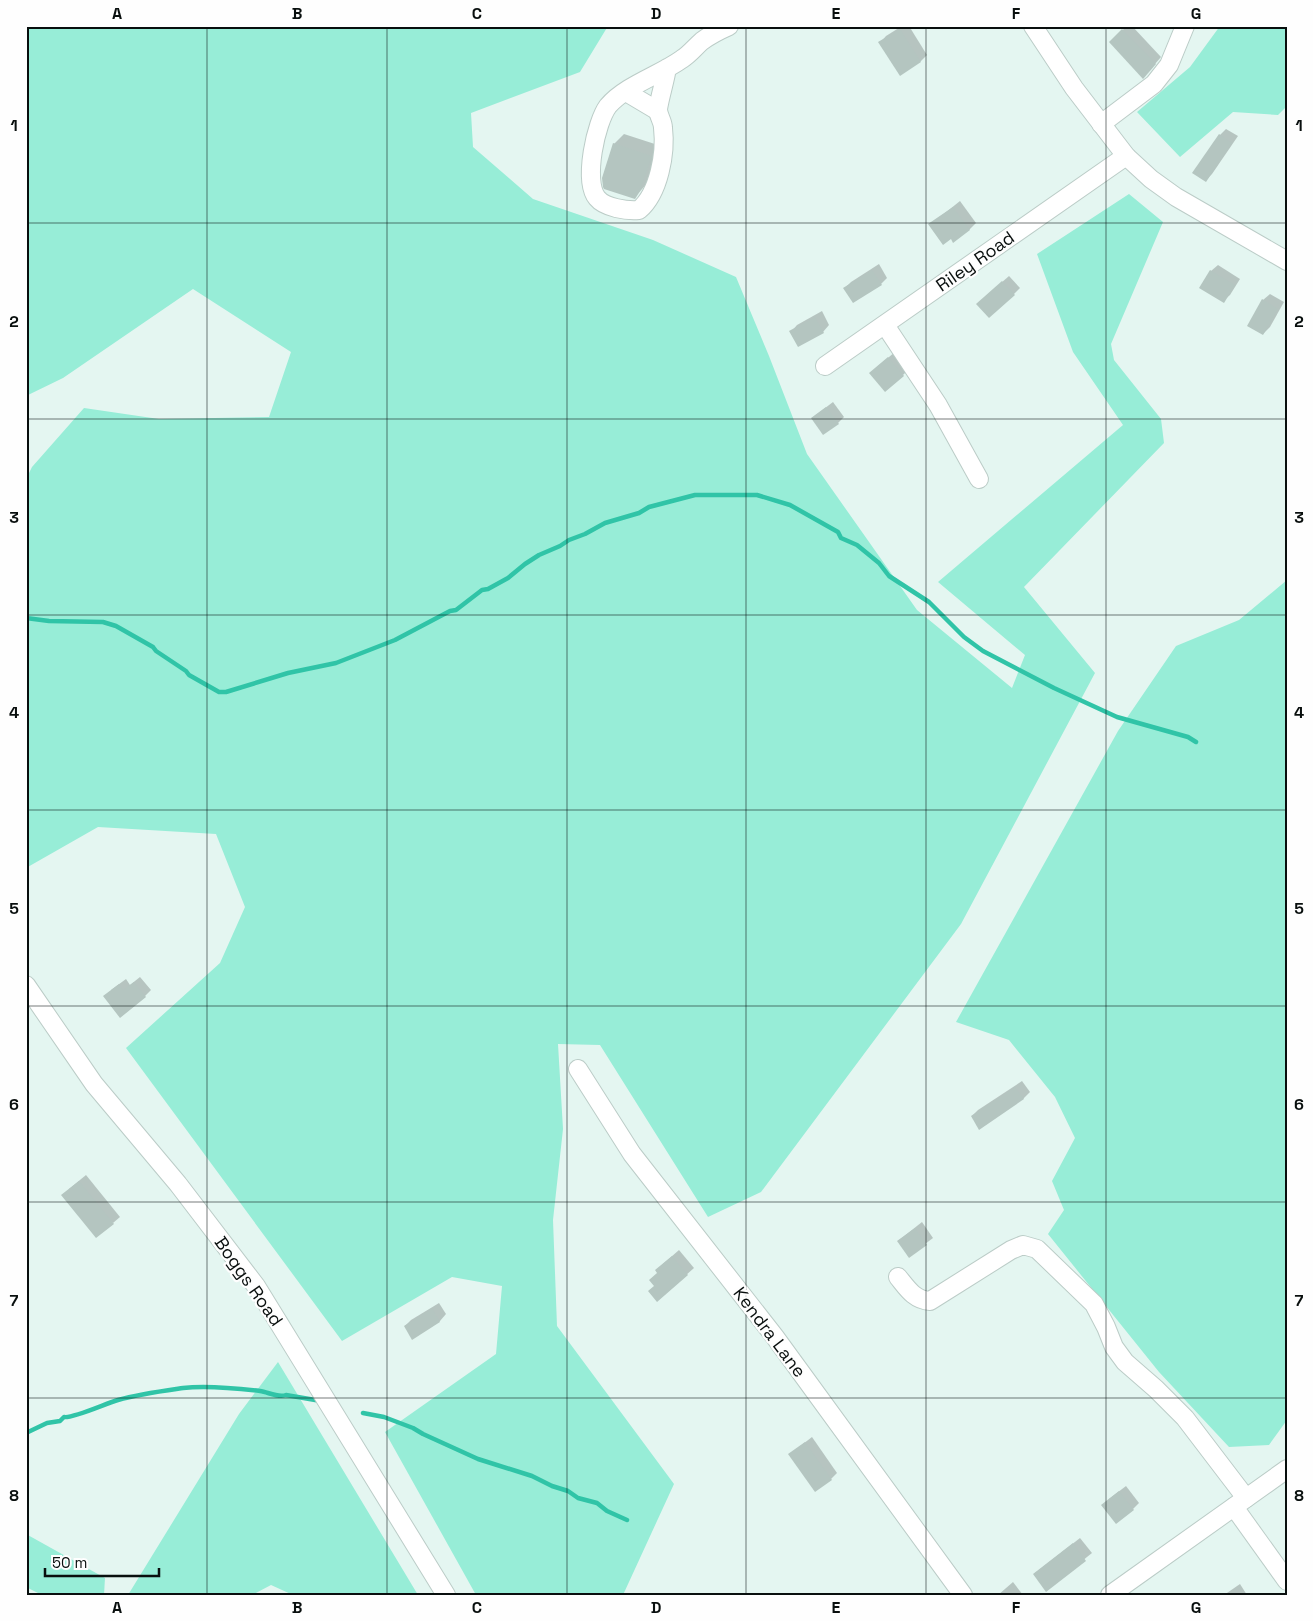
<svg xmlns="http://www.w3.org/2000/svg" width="1313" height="1621" viewBox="0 0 1313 1621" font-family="'Space Grotesk',sans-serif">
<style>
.green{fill:#97edd7}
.shadow{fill:#0003}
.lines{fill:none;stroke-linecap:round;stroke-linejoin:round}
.stream{stroke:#30c4a7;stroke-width:4.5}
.building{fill:#b4c5c0}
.minor-casing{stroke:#bbccc7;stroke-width:20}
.minor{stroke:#fff;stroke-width:18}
.grid{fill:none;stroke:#090f0e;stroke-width:1;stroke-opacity:0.55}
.labels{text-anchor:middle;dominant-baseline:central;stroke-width:4.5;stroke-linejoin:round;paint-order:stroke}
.street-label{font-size:18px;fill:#090f0e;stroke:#fefefe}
.neatline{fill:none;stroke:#090f0e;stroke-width:2}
.grid-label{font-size:16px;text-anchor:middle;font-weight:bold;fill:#090f0e}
</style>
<rect width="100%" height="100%" fill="#e4f6f1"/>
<g class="green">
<polygon points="26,26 608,26 580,72 471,113 473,147 533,199 653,240 736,277 769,356 807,454 917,610 1012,688 1025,655 938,582 1123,425 1073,352 1037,254 1129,194 1163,222 1111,344 1114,360 1161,419 1164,443 1024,587 1095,673 961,924 761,1192 708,1217 600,1045 558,1044 563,1129 553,1220 557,1326 674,1484 623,1595 476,1595 385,1432 496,1354 502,1286 452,1277 342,1341 126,1048 220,963 245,907 216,834 98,827 26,868 26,479 32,467 84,408 159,419 269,417 291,352 193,289 63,378 26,396"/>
<polygon points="1220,26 1287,26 1287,106 1278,115 1233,112 1180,157 1137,112 1190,67"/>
<polygon points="1287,580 1287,1420 1269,1445 1229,1447 1159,1372 1048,1234 1064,1210 1052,1181 1075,1138 1055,1097 1009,1040 956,1022 1118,731 1176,646 1239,620"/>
<polygon points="278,1362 418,1595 293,1595 271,1585 252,1595 128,1595 239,1414"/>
<polygon points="26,1534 105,1578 104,1595 42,1595 26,1587"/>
</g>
<g class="shadow">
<polygon points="902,26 909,26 927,55 921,61 900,74 880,43 886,36"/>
<polygon points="1127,26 1132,26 1161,57 1149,71 1110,42"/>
<polygon points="1226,129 1238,136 1212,174 1205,181 1220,135"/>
<polygon points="624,134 661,146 650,180 635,197 614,144"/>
<polygon points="960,201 976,223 969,230 951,237 930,225"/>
<polygon points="879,264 887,278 881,284 845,288 851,282"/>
<polygon points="1218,265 1240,279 1230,295 1223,301 1211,271"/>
<polygon points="1009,276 1020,288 1014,294 984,298"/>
<polygon points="1270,294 1284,302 1270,327 1263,334 1263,300"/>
<polygon points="822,311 829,325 823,332 791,332 797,325"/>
<polygon points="895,352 909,369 903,375 877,367"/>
<polygon points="833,402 844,417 838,423 812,418"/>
<polygon points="140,977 151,990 145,996 111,990 126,979 130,985"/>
<polygon points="1022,1081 1030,1092 1023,1099 972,1116 978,1110"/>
<polygon points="86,1175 120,1217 113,1223 69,1189"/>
<polygon points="922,1222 933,1238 909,1256 898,1241"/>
<polygon points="679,1250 694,1268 658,1300 655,1285 659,1273 663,1264"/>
<polygon points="439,1303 446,1314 440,1321 413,1338 405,1326 411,1320"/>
<polygon points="812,1437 837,1473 831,1479 790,1454"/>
<polygon points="1126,1486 1139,1503 1133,1509 1109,1499"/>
<polygon points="1080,1538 1092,1553 1046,1590 1034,1574"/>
<polygon points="1013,1582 1023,1595 998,1595"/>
<polygon points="1240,1584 1247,1595 1224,1595"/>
</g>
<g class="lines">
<g class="stream">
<polyline points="26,618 49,621 103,622 116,626 153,647 156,651 186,671 189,675 219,692 226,692 288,673 336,663 395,640 450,611 456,610 482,590 488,589 508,578 525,564 539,555 560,546 569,540 585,534 605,523 639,513 649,507 695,495 757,495 790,505 838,532 841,538 857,545 879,563 889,576 929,602 964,637 983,651 1054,688 1117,717 1188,737 1196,742"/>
<polyline points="363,1413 384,1417 413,1428 423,1434 478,1459 532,1476 552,1486 568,1491 578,1498 597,1503 607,1511 627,1520"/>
<path d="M26,1433L47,1423L60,1421L64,1417C72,1419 107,1403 118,1400C139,1394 162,1391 183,1388C207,1385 235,1388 260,1391C268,1392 278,1398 286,1395L321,1401"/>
</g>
</g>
<g class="building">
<polygon points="900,29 921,62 900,76 878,42"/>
<polygon points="1122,29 1156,64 1143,79 1109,42"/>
<polygon points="1219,134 1232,143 1206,182 1192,173"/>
<polygon points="613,143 652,156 640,191 635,199 604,189 603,187 602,178"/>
<polygon points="953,207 970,230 953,243 951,239 943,245 928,224"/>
<polygon points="872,270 882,285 853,303 843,288"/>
<polygon points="1210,270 1235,285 1224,303 1199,288"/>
<polygon points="1002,281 1015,295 989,318 976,304"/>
<polygon points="1262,299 1278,309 1263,335 1247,326"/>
<polygon points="815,317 824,333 798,347 789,331"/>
<polygon points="888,357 904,376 885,392 869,373"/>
<polygon points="826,407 839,424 823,435 811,418"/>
<polygon points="134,982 146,997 120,1018 103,996 119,984 123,990"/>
<polygon points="1015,1087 1024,1099 979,1130 971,1116"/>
<polygon points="79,1181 114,1224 96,1238 61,1195"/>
<polygon points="915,1228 927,1245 909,1258 897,1241"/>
<polygon points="672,1256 688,1275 657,1302 648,1291 654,1286 649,1280 657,1273 655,1270"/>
<polygon points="432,1308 440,1322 412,1340 404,1326"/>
<polygon points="805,1442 832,1480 815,1492 788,1454"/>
<polygon points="1119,1491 1134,1510 1116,1524 1101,1505"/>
<polygon points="1073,1543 1086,1561 1046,1592 1033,1574"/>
</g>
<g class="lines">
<defs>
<g id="minor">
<polyline points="1033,26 1074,88 1126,156 1151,179 1176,197 1287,261"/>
<path d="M667,68C665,81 660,96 658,109C658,116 663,121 663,128C666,153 659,193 639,210C627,211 605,208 597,198C583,181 596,122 608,106C626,85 660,75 682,59C690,54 695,47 702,41C710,35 720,30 729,26"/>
<polyline points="626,92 658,111"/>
<polyline points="1101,124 1154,84 1169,65 1185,26"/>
<polyline points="885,325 938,405 979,479"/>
<polyline points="825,366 1126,156"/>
<polyline points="26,985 94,1084 178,1184 256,1286 446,1595"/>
<polyline points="578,1069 632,1154 775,1337 963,1595"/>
<path d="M898,1277C907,1288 914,1300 930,1301L1011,1250L1023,1245L1037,1249L1094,1304L1106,1327L1114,1347L1125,1362L1156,1389L1185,1418L1246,1498"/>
<polyline points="1234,1507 1287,1581"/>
<polyline points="1110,1595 1287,1469"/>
</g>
</defs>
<use href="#minor" class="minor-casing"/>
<use href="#minor" class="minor"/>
</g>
<path class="grid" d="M207,26V1595M387,26V1595M567,26V1595M746,26V1595M926,26V1595M1106,26V1595M26,223H1287M26,419H1287M26,615H1287M26,810H1287M26,1006H1287M26,1202H1287M26,1398H1287"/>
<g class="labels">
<g class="street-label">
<text transform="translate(975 261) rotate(-35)">Riley Road</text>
<text transform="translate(249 1281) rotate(55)">Boggs Road</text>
<text transform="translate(770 1332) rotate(53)">Kendra Lane</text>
</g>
</g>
<rect width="1313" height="1621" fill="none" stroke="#fefefe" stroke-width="55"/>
<path d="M45 1568v8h114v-8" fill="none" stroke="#090f0e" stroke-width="2.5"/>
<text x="52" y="1568" font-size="15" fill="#090f0e" stroke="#fefefe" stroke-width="4" paint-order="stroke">50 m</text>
<rect x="28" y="28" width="1258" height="1566" class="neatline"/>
<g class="grid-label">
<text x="117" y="19">A</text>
<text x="297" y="19">B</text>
<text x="477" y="19">C</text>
<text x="656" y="19">D</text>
<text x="836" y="19">E</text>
<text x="1016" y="19">F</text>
<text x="1196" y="19">G</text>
<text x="14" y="131">1</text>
<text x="1299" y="131">1</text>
<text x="14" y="327">2</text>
<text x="1299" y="327">2</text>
<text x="14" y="523">3</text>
<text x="1299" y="523">3</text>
<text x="14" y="718">4</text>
<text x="1299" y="718">4</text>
<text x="14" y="914">5</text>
<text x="1299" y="914">5</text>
<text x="14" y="1110">6</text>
<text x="1299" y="1110">6</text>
<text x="14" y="1306">7</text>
<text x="1299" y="1306">7</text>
<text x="14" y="1501">8</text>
<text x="1299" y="1501">8</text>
<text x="117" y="1613">A</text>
<text x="297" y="1613">B</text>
<text x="477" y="1613">C</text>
<text x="656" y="1613">D</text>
<text x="836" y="1613">E</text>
<text x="1016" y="1613">F</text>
<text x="1196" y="1613">G</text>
</g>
</svg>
